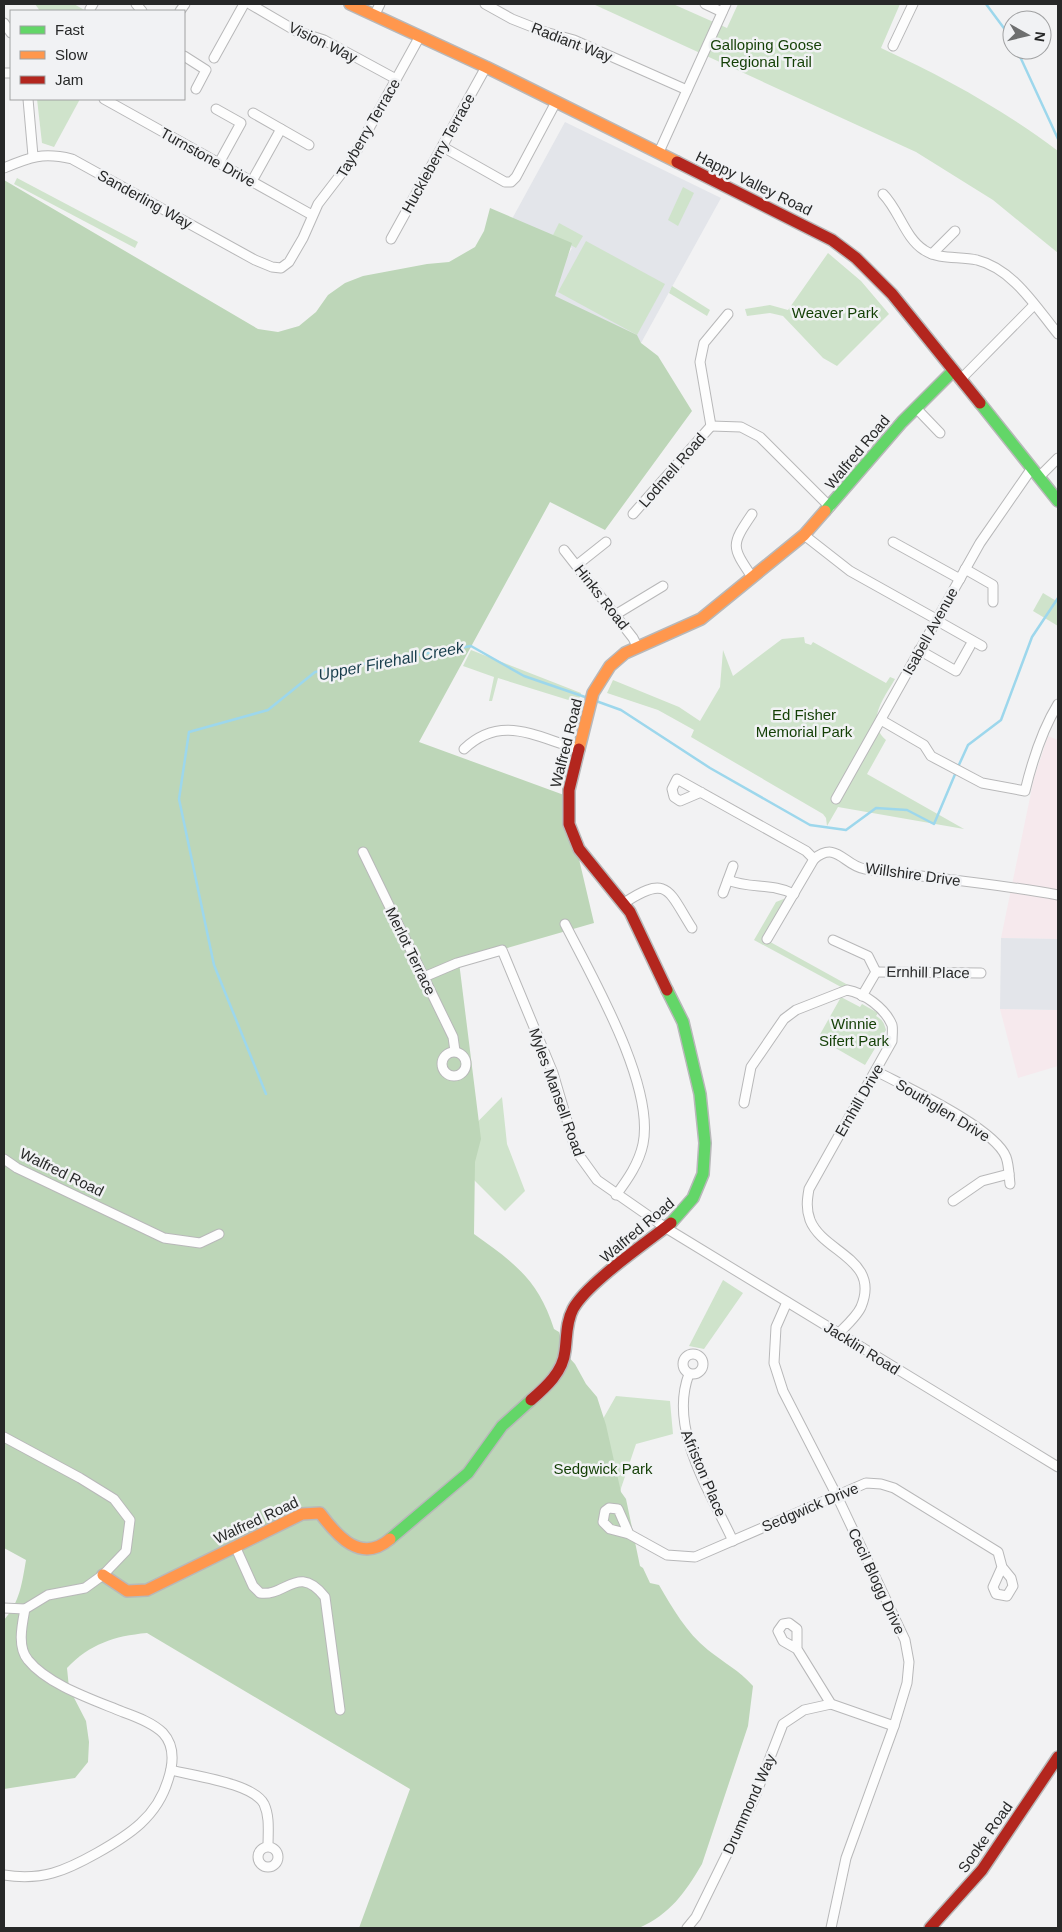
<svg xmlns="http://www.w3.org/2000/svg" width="1062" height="1932" viewBox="0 0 1062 1932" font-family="Helvetica,sans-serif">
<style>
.commercial{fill:#f6e9ed}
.built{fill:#e3e5ea}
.green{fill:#cfe3cb}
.forest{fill:#bdd6b8}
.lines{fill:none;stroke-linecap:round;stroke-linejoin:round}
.stream{stroke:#9dd7ec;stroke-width:2.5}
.street-casing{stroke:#b8b8b9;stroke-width:11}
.fast-casing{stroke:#b8b8b9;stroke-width:14}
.slow-casing{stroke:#b8b8b9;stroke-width:14}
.jam-casing{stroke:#b8b8b9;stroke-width:14}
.street{stroke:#fdfdfd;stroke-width:9}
.fast{stroke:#63d668;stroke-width:11}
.slow{stroke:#ff974d;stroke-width:11}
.jam{stroke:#b3261e;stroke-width:11}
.labels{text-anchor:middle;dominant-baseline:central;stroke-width:5;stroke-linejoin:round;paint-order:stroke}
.street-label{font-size:15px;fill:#272828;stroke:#f1f2f4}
.park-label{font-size:15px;fill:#133f05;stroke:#f1f2f4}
.water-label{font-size:16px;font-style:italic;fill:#173d4b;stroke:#f1f2f4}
</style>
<rect width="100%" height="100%" fill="#f2f2f3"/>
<g class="commercial">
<polygon points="1048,736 1058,740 1058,939 1001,938 1034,778"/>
<polygon points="1000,1009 1058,1010 1058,1066 1018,1078"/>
</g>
<g class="built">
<polygon points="565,122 721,198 641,343 545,297 572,248 512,219"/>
<polygon points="1001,938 1058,939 1058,1010 1000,1009"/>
</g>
<g class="green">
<polygon points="35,4 74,4 86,11 40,11"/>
<path d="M593,4H673L727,28L738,4H900L881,48C944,77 1002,109 1058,151V253L993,200L916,152Z"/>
<polygon points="37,99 80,99 54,147 42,143"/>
<polygon points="17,178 138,242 135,248 14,184"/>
<polygon points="683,187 694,193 678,226 668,220"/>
<polygon points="559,223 583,236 576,248 553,235"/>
<polygon points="586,241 665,284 637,335 558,292"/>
<polygon points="828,253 861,281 889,314 837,366 823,358 783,316 770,313 747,316 745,309 770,305 788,310"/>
<polygon points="672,286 710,310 707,316 669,293"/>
<polygon points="1043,593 1058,602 1058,626 1033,611"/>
<path d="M804,637L805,643L811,645L813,642L886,683L890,677L895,679C884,698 865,721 886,740L867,774L964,829L838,807L827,826L826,818L823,814L691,737L694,730L658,710L607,693L613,680L679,707L700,721L720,687L723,650L733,676L782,639Z"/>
<polygon points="471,650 581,693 578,703 498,678 492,701 489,701 494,677 463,666"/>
<polygon points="786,898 763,938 848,985 841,987 754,940 776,902"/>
<path d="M841,997L860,1007L862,1004L878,1013L876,1016C883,1020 884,1023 886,1030L865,1065L818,1038Z"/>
<polygon points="502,1097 507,1144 525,1191 505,1211 447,1153"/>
<polygon points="723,1280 743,1293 704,1349 689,1346"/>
<polygon points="616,1396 670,1401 673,1434 636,1444 617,1500 574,1470"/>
</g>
<path class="forest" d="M4,180L258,329L278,332L299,326L316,312L328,295L345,283L363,276L427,264L449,262L475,247L484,231L490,208L572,243L555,296L637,335L641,343L658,356L692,411L605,530L550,502L419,742L564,795L594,923L459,962L481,1139L475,1162L474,1234C515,1263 539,1281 554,1329L559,1332L565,1353L575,1364L586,1384L597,1397L606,1425L621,1492L626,1499L640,1566L643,1568L650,1583L659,1585C673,1609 686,1632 708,1650C724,1663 739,1670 753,1686L748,1726L702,1864C685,1893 670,1914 639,1928H359L410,1789L147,1633C114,1636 90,1644 67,1668L69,1688L86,1721L89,1742L88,1762L75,1778L4,1789V1620C20,1602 22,1583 26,1560L4,1548Z"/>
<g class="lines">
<g class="stream">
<polyline points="986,4 1012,39"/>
<polyline points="1017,50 1058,139"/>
<polyline points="596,701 621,710 710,768 810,825 846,830 876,808 907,810 934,824 956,772"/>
<polyline points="958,767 968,745 1001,720 1032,637 1058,598"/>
<polyline points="266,1094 214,965 179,799 189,732 268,710 315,672 471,646 524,676 588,698"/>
</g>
<defs>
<g id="street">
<polyline points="136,4 142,11"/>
<polyline points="250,4 296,31 324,40 396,79"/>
<polyline points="485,4 512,19 545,32 574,40 687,90"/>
<polyline points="705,4 722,12"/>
<polyline points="90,9 93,4"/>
<polyline points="180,11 185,4"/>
<polyline points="374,16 380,4"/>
<polyline points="4,23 11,33"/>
<polyline points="893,46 913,4"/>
<polyline points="184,56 206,70 196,89"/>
<polyline points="214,58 244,4"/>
<polyline points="4,73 11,73"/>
<polyline points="28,99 33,156"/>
<polyline points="104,99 312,215"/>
<polyline points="216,109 241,123 219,163"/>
<polyline points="253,113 309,145"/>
<polyline points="443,147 505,182 511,182 516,177 556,102"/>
<polyline points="659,152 726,4"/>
<path d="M4,168C30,157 43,152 72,159L255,260L272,267L281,268L289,262L303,238L318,204L351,161L420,36"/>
<polyline points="252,181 281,129"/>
<path d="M883,194C899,210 905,238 924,250C939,260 959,256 977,260C1013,269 1036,307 1058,334"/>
<polyline points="391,239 486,67"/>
<polyline points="932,254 955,231"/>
<polyline points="960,380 1034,305"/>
<polyline points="916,408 940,433"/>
<polyline points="711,426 741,427 760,437 830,507"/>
<polyline points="711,426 700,362 704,343 728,314"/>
<polyline points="1039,477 1058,458"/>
<polyline points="633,514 711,426"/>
<path d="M752,514C731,545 731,546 752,577"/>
<polyline points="804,535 850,571 936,619"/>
<polyline points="893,542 960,579"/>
<polyline points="564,550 633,638 637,646"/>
<polyline points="577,565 606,542"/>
<polyline points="965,569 993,585 993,602"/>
<polyline points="615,615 663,586"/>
<polyline points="936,620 982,646"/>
<polyline points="919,650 956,671 970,646"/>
<path d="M881,720L924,745L931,756L982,783L1025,791C1032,762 1042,730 1058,704"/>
<path d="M464,749C502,713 537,738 579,749"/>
<path d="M701,792L680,801L674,797L672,789L677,779L806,851L814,859C837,840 844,866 865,869C930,878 994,883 1058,895"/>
<polyline points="836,799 980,543 1032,468"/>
<polyline points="363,852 453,1037 455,1051"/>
<path d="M728,880C749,889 773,883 794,894"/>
<polyline points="723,893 733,866"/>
<path d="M624,903C668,874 668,890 692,928"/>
<path d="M565,924C592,977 655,1085 643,1144C639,1163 628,1179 616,1195"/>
<polyline points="767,939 814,859"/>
<polyline points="833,940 868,956 876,972"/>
<polyline points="876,972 981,973"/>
<polyline points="424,977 457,963 502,950 553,1073 576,1151 597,1180 666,1228 1058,1467"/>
<polyline points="862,996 876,972"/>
<circle cx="454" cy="1064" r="12"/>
<path d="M876,1071C906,1087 995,1128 1006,1157C1009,1165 1009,1176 1010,1184"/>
<path d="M744,1103L751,1067L784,1019L796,1010L847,990C864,993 885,1008 892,1025C893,1029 892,1036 892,1041L809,1189C807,1200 806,1209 810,1220C823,1253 881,1259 861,1307C857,1316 846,1326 839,1333"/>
<polyline points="4,1159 17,1168 164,1238 200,1243 219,1234"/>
<polyline points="953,1201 982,1181 1009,1174"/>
<polyline points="787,1302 776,1327 774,1363 783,1391 837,1496 905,1640 909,1662 907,1683 894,1726 846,1858 831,1928"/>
<circle cx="693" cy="1364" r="10"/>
<path d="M689,1374C668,1429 710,1491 733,1541"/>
<path d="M4,1437L80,1478L114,1499L130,1520L126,1551L103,1575L85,1588L48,1595L25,1609C22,1625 17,1647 28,1660C48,1685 94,1700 123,1712C137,1717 153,1723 163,1733C175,1746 173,1765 168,1780C157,1817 129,1835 97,1853C65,1871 42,1881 4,1875"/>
<polyline points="629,1534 618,1509 609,1508 605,1511 603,1522 610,1529 629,1534 667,1555 695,1557 866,1483 881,1484 894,1488 998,1552 1002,1567 1011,1578 1013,1586 1007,1596 996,1594 993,1587 1002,1567"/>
<path d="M235,1546L253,1586L260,1593C286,1597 298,1563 325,1597L340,1710"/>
<polyline points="4,1608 25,1609"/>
<polyline points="797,1649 797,1629 789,1623 783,1624 778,1631 783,1641 797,1649 831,1704 894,1726"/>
<path d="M171,1770C193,1776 253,1783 264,1804C270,1817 268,1832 268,1846"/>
<circle cx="268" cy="1857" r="10"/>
<polyline points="687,1928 696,1917 754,1799 783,1724 804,1710 831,1704"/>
</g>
<g id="fast">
<polyline points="980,403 1058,501"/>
<polyline points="825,511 902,422 953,371"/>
<polyline points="667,990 683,1022 700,1094 705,1143 703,1174 693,1198 671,1223"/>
<polyline points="390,1539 468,1473 502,1426 531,1400"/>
</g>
<g id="slow">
<polyline points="350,4 486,67 677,162"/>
<polyline points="579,749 593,693 610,666 625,653 701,619 804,535 825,511"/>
<path d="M103,1575L127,1591L147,1590L302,1514L320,1513C337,1536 361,1564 390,1539"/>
</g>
<g id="jam">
<polyline points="677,162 832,240 856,258 892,294 980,403"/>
<polyline points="579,749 569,790 569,824 579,849 630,912 667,990"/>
<path d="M531,1400C546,1387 563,1372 565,1351C567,1337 566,1322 573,1309C587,1283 645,1244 671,1223"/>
<polyline points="930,1928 982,1870 1058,1757"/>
</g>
</defs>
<use href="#street" class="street-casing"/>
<use href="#fast" class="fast-casing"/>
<use href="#slow" class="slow-casing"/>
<use href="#jam" class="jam-casing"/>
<use href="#street" class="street"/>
<use href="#fast" class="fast"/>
<use href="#slow" class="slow"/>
<use href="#jam" class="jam"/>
</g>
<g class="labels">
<g class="street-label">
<text transform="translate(323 42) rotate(26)">Vision Way</text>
<text transform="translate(572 42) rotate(21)">Radiant Way</text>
<text transform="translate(368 128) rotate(-60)">Tayberry Terrace</text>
<text transform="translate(438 153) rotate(-61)">Huckleberry Terrace</text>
<text transform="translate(208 157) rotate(29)">Turnstone Drive</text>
<text transform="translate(754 183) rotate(26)">Happy Valley Road</text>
<text transform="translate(145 199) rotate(29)">Sanderling Way</text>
<text transform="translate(857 452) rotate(-50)">Walfred Road</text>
<text transform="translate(672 470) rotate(-49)">Lodmell Road</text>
<text transform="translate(602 597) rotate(52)">Hinks Road</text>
<text transform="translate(930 631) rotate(-61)">Isabell Avenue</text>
<text transform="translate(566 743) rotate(-76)">Walfred Road</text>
<text transform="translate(913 874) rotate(8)">Willshire Drive</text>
<text transform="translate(411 951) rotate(64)">Merlot Terrace</text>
<text transform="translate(928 972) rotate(1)">Ernhill Place</text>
<text transform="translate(557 1092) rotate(70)">Myles Mansell Road</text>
<text transform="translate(859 1100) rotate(-60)">Ernhill Drive</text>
<text transform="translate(943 1110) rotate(31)">Southglen Drive</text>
<text transform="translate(62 1172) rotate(26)">Walfred Road</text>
<text transform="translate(637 1230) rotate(-40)">Walfred Road</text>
<text transform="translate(862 1348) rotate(32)">Jacklin Road</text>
<text transform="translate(704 1473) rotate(67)">Afriston Place</text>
<text transform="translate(810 1507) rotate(-23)">Sedgwick Drive</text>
<text transform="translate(256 1520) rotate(-25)">Walfred Road</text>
<text transform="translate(877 1581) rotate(65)">Cecil Blogg Drive</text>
<text transform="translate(749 1804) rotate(-66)">Drummond Way</text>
<text transform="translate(985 1837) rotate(-55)">Sooke Road</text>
</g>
<g class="park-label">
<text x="766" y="44">Galloping Goose<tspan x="766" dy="17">Regional Trail</tspan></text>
<text x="835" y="312">Weaver Park</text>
<text x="804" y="714">Ed Fisher<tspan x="804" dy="17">Memorial Park</tspan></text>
<text x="854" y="1023">Winnie<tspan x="854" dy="17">Sifert Park</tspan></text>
<text x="603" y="1468">Sedgwick Park</text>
</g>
<g class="water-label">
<text transform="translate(391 661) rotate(-11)">Upper Firehall Creek</text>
</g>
</g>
<rect width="1062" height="1932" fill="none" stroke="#272828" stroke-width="10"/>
<rect x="10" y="10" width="175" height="90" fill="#f1f2f4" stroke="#a0a1a2"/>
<rect x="20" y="26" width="25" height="8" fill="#63d668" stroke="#a0a1a2"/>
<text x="55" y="35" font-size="15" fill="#272828">Fast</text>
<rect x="20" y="51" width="25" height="8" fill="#ff974d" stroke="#a0a1a2"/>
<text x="55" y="60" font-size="15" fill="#272828">Slow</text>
<rect x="20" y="76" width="25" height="8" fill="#b3261e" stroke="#a0a1a2"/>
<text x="55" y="85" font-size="15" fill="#272828">Jam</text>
<g transform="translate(1027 35) rotate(98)"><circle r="24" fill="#f1f2f4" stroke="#a0a1a2"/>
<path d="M0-4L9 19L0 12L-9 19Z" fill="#6e6f6f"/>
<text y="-8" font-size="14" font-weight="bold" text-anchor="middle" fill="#272828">N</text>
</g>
</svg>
